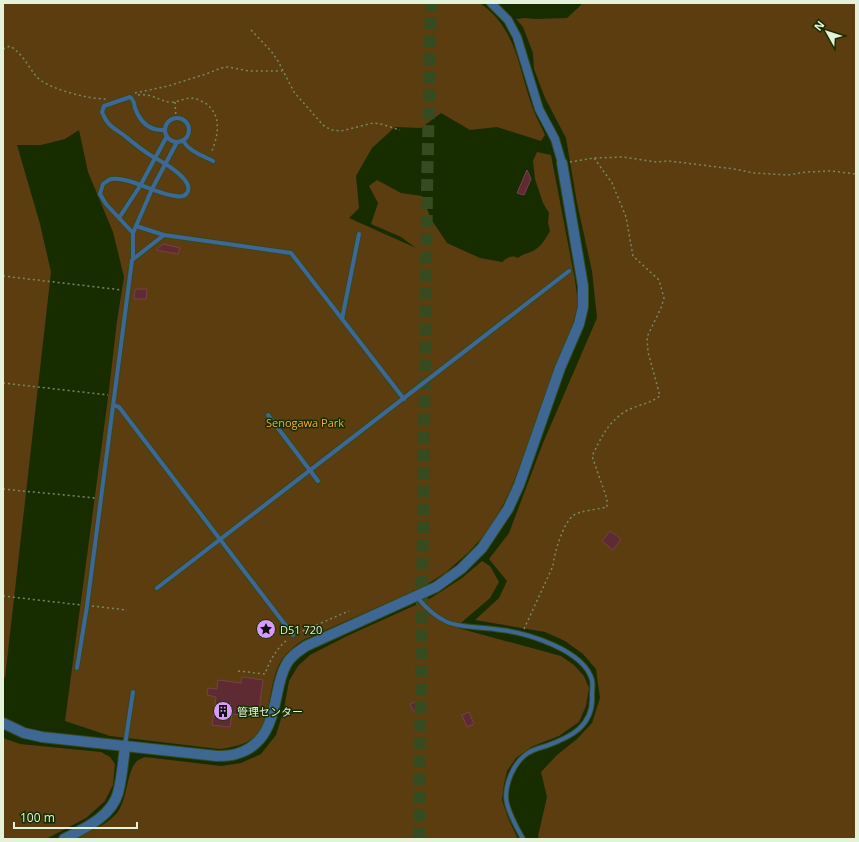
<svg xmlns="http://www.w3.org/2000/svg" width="859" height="842" viewBox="0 0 859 842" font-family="'Open Sans','Noto Sans JP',sans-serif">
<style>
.green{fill:#5c3d0f}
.building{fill:#5e2b32;stroke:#784148}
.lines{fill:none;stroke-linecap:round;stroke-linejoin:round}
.motorway-tunnel{stroke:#364b20;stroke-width:12;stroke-dasharray:12 6;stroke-linecap:butt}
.service-casing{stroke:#34491e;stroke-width:6}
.minor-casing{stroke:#34491e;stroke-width:10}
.tertiary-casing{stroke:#34491e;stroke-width:12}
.path{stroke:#778a66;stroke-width:1.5;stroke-dasharray:2 3;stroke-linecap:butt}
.service{stroke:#3f6794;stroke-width:4}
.minor{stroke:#3f6794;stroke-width:8}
.tertiary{stroke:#3f6794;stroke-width:10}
.labels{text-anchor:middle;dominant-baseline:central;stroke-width:3;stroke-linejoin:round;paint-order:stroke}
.park-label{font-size:11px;fill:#fcab29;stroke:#172d00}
.poi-label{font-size:11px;fill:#e3f2d8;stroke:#172d00;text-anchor:start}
</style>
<rect width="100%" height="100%" fill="#172d00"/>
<g class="green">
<path d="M3,3H480C517,29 518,67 532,106C535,116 541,125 545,135L541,141L497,127L470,130L441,113L421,128L395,127L372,148L356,176L359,208L349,218L416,248L401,237L371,224L378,203L369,186L377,180L401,193L422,196L431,219L447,243L480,258L502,262C508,257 511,255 518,258C524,253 527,254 533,251C541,247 546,238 550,231L548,223L549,213L543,203L535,179L533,161L537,152L551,155L575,280L578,304L571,331L512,486L504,503L489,530L469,552L445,573L421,588L303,640C295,646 286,652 281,661C276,669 274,679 272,687C265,726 263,745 219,749L110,736L65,721L108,398L117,321L124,277L113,232L88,172L79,130L65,139L41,145H17L40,224L51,272L5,678L3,677Z"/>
<polygon points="581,3 856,3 856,839 539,839 538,836 547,797 541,772 557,755 577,739 592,723 600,698 596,669 583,654 565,641 545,632 475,620 499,598 507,581 489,559 509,533 543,443 597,318 592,271 577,203 566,138 545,98 534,69 533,53 523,27 516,19 525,18 535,19 567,18 581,5"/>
<path d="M482,561L490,566L499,582L490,598L462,622L458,628L561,656L574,665L584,676L589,688L586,706L579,722L559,736L531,747L516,758L507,771L504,784L502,800L508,818L518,839H75C88,832 107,825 117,813C128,799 126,772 137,761C139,760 142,758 145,757L221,766L241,763L261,754L276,735L284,709L289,681L298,666L310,655L347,636L431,598L462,578Z"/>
<polygon points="3,738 20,744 101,752 110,757 115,764 113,785 105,801 86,818 46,839 3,839"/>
</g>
<g class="building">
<polygon points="527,170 531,179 524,195 517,193"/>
<polygon points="163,244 180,248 178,254 156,250"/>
<polygon points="138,289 147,289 146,299 134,299 135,290"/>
<polygon points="610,531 621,539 613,550 602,541"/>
<polygon points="242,677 263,680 258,717 232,714 230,727 212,725 216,697 207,695 208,688 217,689 218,680 241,683"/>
<polygon points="418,701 421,709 413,711 410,704"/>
<polygon points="469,712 474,724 467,727 462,715"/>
</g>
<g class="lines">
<polyline class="motorway-tunnel" points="419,839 427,191 431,3"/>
<defs>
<g id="service">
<circle cx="177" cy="130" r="12"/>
<path d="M183,140C188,151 203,156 213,161"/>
<polyline points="119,218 140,186 167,136"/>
<polyline points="136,226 164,235"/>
<polyline points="133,233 152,189 177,142"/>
<path d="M133,259V233L106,204L100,194L103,184C106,182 108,180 111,179C128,176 158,195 176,196C180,197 184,197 187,193C195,181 166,164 157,159C145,153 135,144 125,136C120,132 114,129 110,125C106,121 104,117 102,112L104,106L130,97C134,100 134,103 135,108C140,122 149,131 165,130"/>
<polyline points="342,319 359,234"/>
<polyline points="113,405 119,407 293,635"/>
<polyline points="268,415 318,481"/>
<polyline points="157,588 569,271"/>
<path d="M417,597C425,607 434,616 447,622C461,628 485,627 501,630C527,633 584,650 592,680C593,685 592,691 592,695C594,726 571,737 546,746C538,748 529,751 524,756C513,765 506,783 506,797C506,809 517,828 523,839"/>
<polyline points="77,668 87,606 132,260 164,235 291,253 404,399"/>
<polyline points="125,745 133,692"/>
</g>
<polyline id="minor" points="491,3 508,20 517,37 539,109 555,139 562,163"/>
<g id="tertiary">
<path d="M3,723L24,733L42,737L217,756C223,756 230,756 236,754C265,746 272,721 277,694C279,684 281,674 286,665C290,656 299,651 306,646L436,587L461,569L482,548L508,509L519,485L560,368L579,324L583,307V286L562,163"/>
<path d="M64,839C85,828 111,817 118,793C122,778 123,762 125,747"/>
</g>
</defs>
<use href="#service" class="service-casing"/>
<use href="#minor" class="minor-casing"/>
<use href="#tertiary" class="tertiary-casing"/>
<g class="path">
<polyline points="251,30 271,51 278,61 294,92 323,125 331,130 341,131 373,123 381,124 400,130"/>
<path d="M3,49L10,46C23,54 27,65 36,76C47,89 88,99 106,99"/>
<polyline points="135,93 168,86 206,74 221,68 228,67 249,71 282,71"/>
<path d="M138,95C153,93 158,101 170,102C177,103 184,98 191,98C196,98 201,101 205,103C223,115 218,137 211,153"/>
<polyline points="175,102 176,118"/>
<polyline points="570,162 594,158 623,157 656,162 669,161 734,169 754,173 788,175 806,172 831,171 856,174"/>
<polyline points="3,276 122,290"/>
<polyline points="3,383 108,395"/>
<polyline points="3,489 95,498"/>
<polyline points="3,596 81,605"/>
<polyline points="92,606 127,610"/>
<path d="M524,629L553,566C554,554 563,522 574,515C579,511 600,509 607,507V499L592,456C601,438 608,422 626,411C637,405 649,404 660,396L648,352L647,337L661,308L664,298L659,280L633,256L626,217L622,207L612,183L594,158"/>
<polyline points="298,633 349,611"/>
<path d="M238,671L265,674C270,660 276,649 288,639"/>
</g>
<use href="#service" class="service"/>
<use href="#minor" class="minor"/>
<use href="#tertiary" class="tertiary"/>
</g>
<defs>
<symbol id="sight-disc" viewBox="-11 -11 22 22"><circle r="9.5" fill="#d79bf9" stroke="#172d00"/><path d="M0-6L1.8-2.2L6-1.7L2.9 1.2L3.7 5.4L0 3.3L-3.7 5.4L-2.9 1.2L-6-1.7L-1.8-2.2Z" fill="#111"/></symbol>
<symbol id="building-disc" viewBox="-11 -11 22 22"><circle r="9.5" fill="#d79bf9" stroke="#172d00"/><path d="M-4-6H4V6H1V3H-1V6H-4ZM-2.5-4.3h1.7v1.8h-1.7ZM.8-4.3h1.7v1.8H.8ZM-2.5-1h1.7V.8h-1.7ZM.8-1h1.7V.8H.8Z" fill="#111"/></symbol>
</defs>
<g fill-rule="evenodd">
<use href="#sight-disc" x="255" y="618" width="22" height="22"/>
<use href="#building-disc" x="212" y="700" width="22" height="22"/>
</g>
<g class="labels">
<g class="park-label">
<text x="305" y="422">Senogawa Park</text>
</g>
<g class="poi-label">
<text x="280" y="629">D51 720</text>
<text x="237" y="711">管理センター</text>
</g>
</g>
<rect width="859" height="842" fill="none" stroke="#e3f2d8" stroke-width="8"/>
<g transform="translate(827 32) rotate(309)" stroke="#172d00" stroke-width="3" paint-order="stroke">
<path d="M0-3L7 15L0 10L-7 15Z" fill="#e3f2d8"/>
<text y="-6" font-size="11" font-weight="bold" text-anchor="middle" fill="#e3f2d8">N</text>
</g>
<path d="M14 822v6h123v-6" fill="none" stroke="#e3f2d8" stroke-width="2"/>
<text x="20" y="822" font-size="12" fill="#e3f2d8" stroke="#172d00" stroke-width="3" paint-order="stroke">100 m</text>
</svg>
